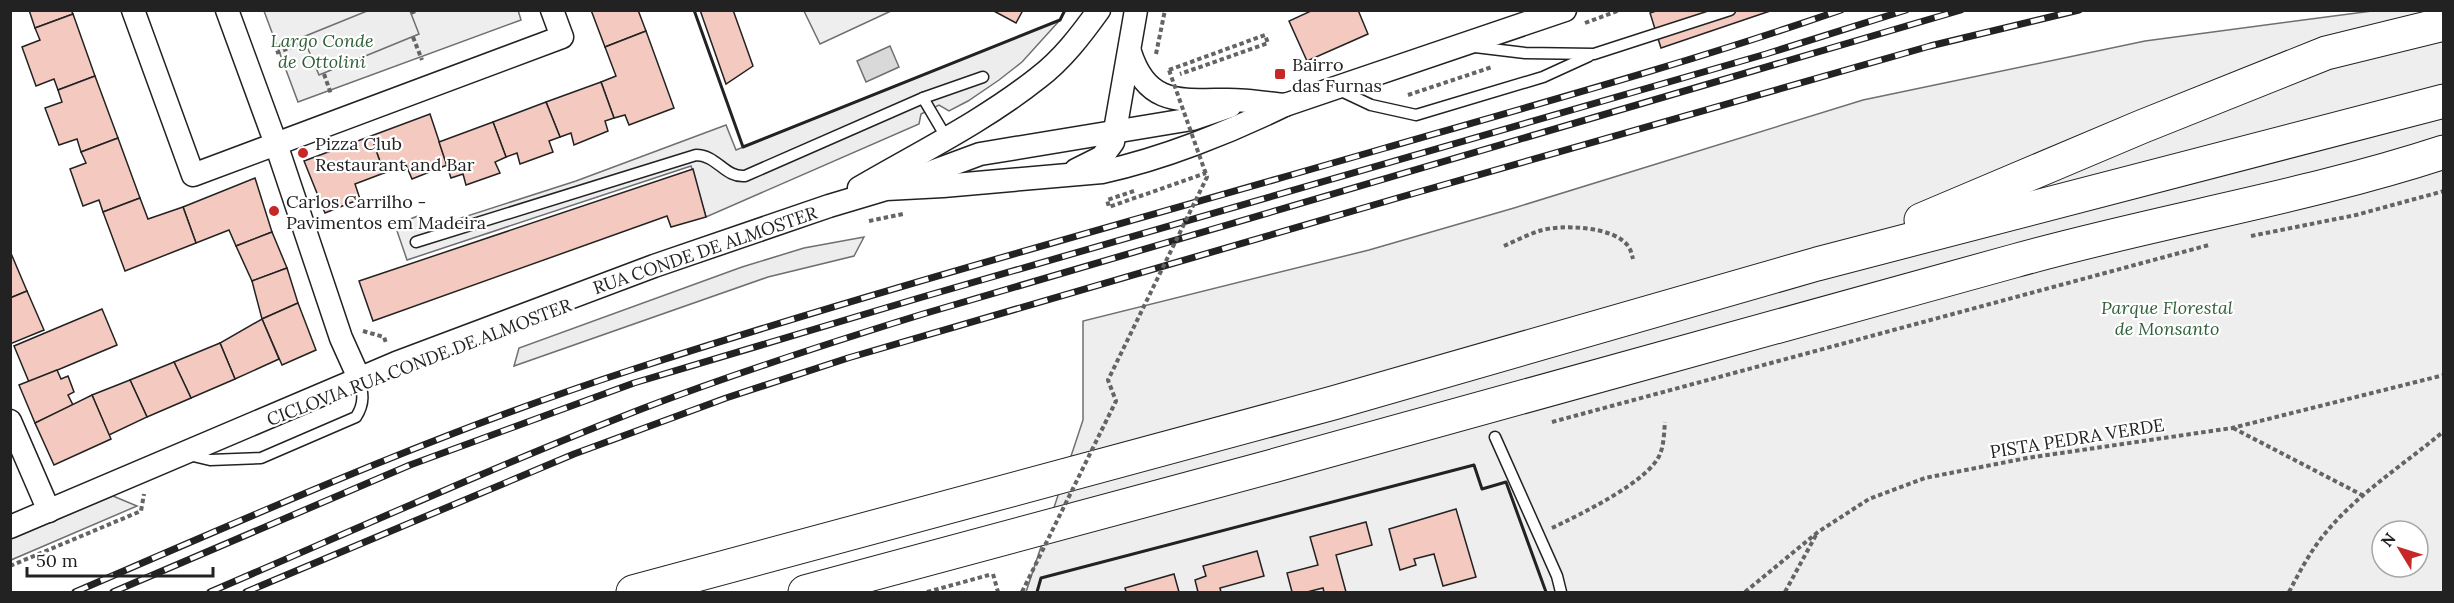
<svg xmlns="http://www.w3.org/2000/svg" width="2454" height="603" viewBox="0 0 2454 603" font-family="Lora,serif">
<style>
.green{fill:#eee;stroke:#6f6f6f;stroke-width:1.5;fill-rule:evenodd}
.parking{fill:#ededed;stroke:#6f6f6f;stroke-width:1.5}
.water{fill:#d9d9d9;stroke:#6f6f6f;stroke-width:1.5}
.building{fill:#f3c9c0;stroke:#222;stroke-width:1.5}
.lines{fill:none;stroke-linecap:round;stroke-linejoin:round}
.service-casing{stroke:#222;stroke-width:13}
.minor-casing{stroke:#222;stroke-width:25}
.trunk-casing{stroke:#222;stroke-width:35}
.path{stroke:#646464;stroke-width:4;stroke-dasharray:4.5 3;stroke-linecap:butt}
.service{stroke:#fff;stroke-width:10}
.minor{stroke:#fff;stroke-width:22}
.trunk{stroke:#fff;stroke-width:33}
.rail-casing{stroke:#222;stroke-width:7}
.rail{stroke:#fff;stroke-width:4.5;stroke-dasharray:14;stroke-linecap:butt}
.path-bridge{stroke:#646464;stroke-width:4;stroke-dasharray:4.5 3;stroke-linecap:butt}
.wall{stroke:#222;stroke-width:3}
.poi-dot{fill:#c62828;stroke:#fff;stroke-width:2}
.labels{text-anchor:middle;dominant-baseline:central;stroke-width:4.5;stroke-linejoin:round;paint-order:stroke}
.park-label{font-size:18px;font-style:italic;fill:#2f5e38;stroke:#fff}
.poi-label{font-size:18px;fill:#222;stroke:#fff;text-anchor:start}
.street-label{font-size:18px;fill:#222;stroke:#fff}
</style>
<rect width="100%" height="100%" fill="#fff"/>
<g class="green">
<polygon points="518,10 521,20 298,102 264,11"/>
<polygon points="804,11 891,11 820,44"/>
<path d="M2372,11H2443V592H1026L1083,420V321L1369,250L1514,208L1863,100L2145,41ZM2382,531H2418V567H2382Z"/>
</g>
<g class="parking">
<polygon points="367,11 410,11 419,34 319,75 303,37"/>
<polygon points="1060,20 1022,62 999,80 968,101 949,111 939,105 921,114 919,124 706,217 691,166 407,260 395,225 418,216 430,228 576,181 726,125 736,150"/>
<polygon points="864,237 854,256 768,277 514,366 519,348 742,267 804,248"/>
<polygon points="113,496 137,506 11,560 11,539"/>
</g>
<polygon class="water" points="890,46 899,67 866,82 857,61"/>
<g class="building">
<polygon points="29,10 71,10 73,14 35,28"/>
<polygon points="591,10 638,10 646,31 605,47"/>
<polygon points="700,10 733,10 753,66 726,84"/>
<polygon points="992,10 1023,10 1016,23"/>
<polygon points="1313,10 1358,10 1368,34 1307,61 1289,21"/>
<polygon points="1659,10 1773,10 1661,48 1650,13"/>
<polygon points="73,14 95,76 58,90 54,79 36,86 22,47 40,40 35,28"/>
<polygon points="646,31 674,108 629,125 625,115 614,118 601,82 616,76 605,47"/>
<polygon points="95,76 118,138 81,152 77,139 59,145 45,108 62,102 58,90"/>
<polygon points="601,82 614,118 605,121 608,131 574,145 571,133 560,137 546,102"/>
<polygon points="546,102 560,137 549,141 553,152 520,164 517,153 506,157 493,122"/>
<polygon points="430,114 447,165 412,179 406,165 384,173 371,136"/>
<polygon points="493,122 506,157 495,162 500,173 466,185 463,174 451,178 439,142"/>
<polygon points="371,136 384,173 355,184 360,199 325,213 304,161"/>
<polygon points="118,138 140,198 103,212 99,200 83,206 70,169 86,163 81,152"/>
<polygon points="693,169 706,217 671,227 667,216 373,321 359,281"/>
<polygon points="255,178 272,232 236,246 229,230 196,243 183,207"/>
<polygon points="140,198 148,219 183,207 196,243 125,271 103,212"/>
<polygon points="272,232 287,268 252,281 236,246"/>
<polygon points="10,251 27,291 10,298"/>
<polygon points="287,268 298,303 262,319 252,281"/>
<polygon points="27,291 44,330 10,344 10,298"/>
<polygon points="298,303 316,350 282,365 262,319"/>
<polygon points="102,309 117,345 29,382 14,346"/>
<polygon points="262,319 279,359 235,379 220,343"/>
<polygon points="220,343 235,379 191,398 174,362"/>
<polygon points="174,362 191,398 147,417 130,380"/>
<polygon points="57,370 61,379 68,376 74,392 68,395 73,405 35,423 19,385"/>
<polygon points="130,380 147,417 109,435 92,395"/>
<polygon points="92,395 111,439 54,465 35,423"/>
<polygon points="1456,509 1476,577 1443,586 1434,554 1414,559 1416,565 1400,570 1389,529"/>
<polygon points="1366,522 1372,545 1336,555 1346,592 1324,592 1323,588 1307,592 1292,592 1287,573 1318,565 1310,537"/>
<polygon points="1257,551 1264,576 1220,588 1221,592 1198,592 1195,580 1206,576 1203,566"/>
<polygon points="1174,574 1179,592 1126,592 1125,588"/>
</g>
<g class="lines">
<defs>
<g id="service">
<polyline points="1475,47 1525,53 1594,54 1730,10"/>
<polyline points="1337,89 1371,105 1416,115 1543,77 1589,56"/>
<polyline points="923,98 946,137"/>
<path d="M416,242L696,155C717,155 725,178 745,176L923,98L983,77"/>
<polyline points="1495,437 1557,576 1561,592"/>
<path d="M189,455L210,460L261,458L356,417C365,403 363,393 359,378"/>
</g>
<g id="minor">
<polyline points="133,10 193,175 562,37 552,10"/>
<polyline points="227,10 276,144 341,338 359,378"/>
<path d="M1130,52C1147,106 1180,100 1228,100C1247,100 1266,103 1285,105L1565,10"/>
<polyline points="1076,170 1102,157 1113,142 1136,10"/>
<polyline points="907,181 980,154 1192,119 1230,106"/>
<path d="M859,188C919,153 984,121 1038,78C1062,60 1081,35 1099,10"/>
<polyline points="10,421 49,511"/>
<path d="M10,527L396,363L654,266L829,206L886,189L943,186L1102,172C1162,159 1230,132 1285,105"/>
</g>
<g id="trunk">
<polyline points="1921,220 2141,127 2326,53 2444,24"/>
<polyline points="633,592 1333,403 1817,264 2444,101"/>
<path d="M805,592C1209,485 1611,373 2014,261C2156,221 2303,198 2444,152"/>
</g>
</defs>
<use href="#service" class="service-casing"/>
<use href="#minor" class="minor-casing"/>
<use href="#trunk" class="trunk-casing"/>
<g class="path">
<polyline points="411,13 418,10"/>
<polyline points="1585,23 1620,10"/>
<polyline points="413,37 422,60"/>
<polyline points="276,53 305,42"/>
<polyline points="1156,54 1165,10"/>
<polyline points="1169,70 1265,35 1268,43 1180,74"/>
<polyline points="324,74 331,94"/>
<polyline points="1408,95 1492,67"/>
<polyline points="1134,191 1107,200 1109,207 1206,173"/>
<polyline points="869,221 903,214"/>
<polyline points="2251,236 2356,215 2444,191"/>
<path d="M1504,246C1515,241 1527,235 1539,231C1560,224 1614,226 1628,246C1631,250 1632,255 1633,259"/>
<polyline points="363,331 384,337 386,343"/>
<polyline points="1552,422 2209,245"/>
<polyline points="2233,428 2364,496"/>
<path d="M1552,528C1579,515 1650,481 1660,454C1664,445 1664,432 1665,422"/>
<polyline points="10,566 141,511 144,494"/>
<polyline points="993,574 998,592"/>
<polyline points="927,592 989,575"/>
<polyline points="1745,592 1818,532 1869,499 1925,478 2027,458 2232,428 2444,375"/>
<polyline points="1785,592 1816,535"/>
<path d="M2289,592C2300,571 2312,548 2328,530C2360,492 2406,463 2444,431"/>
</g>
<use href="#service" class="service"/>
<use href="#minor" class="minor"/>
<use href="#trunk" class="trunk"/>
<defs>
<g id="rail">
<path d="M75,592C258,513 440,432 631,370C880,289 1133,221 1385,148C1538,104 1691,62 1841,10"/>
<polyline points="113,592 410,465 634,383 919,298 1766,54 1906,10"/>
<path d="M210,592C354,530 498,465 644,408C736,373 829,343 923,314L1961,10"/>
<polyline points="246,592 574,454 726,398 848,358 1401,197 1930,46 2079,10"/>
</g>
</defs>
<use href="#rail" class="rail-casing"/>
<use href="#rail" class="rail"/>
<polyline class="path-bridge" points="1022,592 1116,401 1108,380 1207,177 1169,70"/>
<g class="wall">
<polyline points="694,10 743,147 1060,20 1065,10"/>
<polyline points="1037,592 1041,578 1474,465 1482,489 1506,482 1546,592"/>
</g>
</g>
<g class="poi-dot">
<rect x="1274" y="68" width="12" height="12" rx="3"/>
<circle cx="303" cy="153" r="6"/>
<circle cx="274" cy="211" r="6"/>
</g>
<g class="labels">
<g class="park-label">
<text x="322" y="40">Largo Conde<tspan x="322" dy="21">de Ottolini</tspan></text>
<text x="2167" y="307">Parque Florestal<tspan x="2167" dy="21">de Monsanto</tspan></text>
</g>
<g class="poi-label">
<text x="1292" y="64">Bairro<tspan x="1292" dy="21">das Furnas</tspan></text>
<text x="315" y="143">Pizza Club<tspan x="315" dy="21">Restaurant and Bar</tspan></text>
<text x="286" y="201">Carlos Carrilho -<tspan x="286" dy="21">Pavimentos em Madeira</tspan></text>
</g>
<g class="street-label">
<text transform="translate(705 250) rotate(-19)">RUA CONDE DE ALMOSTER</text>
<text transform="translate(419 362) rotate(-21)">CICLOVIA RUA CONDE DE ALMOSTER</text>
<text transform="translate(2077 438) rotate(-9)">PISTA PEDRA VERDE</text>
</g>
</g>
<rect width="2454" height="603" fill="none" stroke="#222222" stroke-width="24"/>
<g transform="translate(2400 549) rotate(308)"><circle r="28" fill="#ffffff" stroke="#a7a7a7" stroke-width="1.5"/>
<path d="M0-4.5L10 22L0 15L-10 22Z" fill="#c62828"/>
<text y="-9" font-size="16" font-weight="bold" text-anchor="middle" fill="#222222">N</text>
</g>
<path d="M27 567v9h186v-9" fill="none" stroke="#222222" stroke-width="3"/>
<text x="36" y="567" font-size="18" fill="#222222" stroke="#ffffff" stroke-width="4.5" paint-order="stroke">50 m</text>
</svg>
